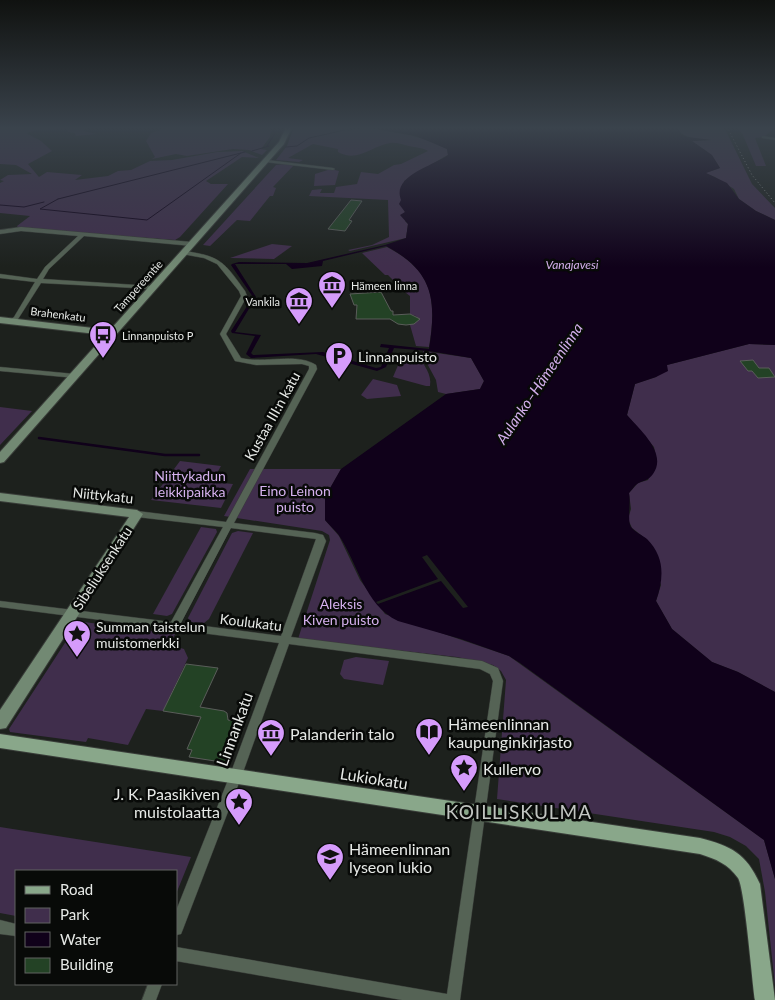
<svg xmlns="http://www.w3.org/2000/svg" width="775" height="1000" viewBox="0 0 775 1000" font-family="Lato,sans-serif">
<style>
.green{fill:#402e4c}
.water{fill:#10011a;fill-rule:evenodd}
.pier{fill:#1d211d}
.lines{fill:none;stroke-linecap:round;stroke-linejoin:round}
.stream-far1{stroke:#10011a;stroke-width:1}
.stream{stroke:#10011a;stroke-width:2.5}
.building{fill:#234225;stroke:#5a5d5a}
.street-casing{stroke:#393d39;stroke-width:1}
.secondary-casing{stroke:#393d39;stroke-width:2}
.primary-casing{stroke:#393d39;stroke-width:2}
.street{fill:#556355;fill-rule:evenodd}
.secondary{fill:#728973;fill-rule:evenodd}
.primary{fill:#89a78a;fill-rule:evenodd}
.rail{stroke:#9da09d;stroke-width:1;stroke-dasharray:1 2.5;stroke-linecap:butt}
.labels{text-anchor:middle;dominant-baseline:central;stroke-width:5;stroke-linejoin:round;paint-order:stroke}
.far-poi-label{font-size:11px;fill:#e6e9e6;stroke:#080a08;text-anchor:start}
.far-street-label{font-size:11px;fill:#e6e9e6;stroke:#080a08}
.far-water-label{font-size:12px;font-style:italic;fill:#d3afeb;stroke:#080a08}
.poi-label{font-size:14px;fill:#e6e9e6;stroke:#080a08;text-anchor:start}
.street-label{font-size:14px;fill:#e6e9e6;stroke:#080a08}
.park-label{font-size:14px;fill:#d5b1ee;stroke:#080a08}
.water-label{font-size:15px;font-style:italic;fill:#d3afeb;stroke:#080a08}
.near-poi-label{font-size:16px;fill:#e6e9e6;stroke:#080a08;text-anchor:start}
.near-street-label{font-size:16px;fill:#e6e9e6;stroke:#080a08}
.near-quarter-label{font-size:19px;letter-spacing:1px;fill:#c1c5c1;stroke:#080a08}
</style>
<rect width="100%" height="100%" fill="#1d211d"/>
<g class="green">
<polygon points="0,127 106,127 85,129 84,131 96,134 76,136 75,133 69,132 66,129 38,130 26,133 41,141 52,151 28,164 39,177 47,172 82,175 75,180 108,176 118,171 131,170 150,161 172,160 217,152 242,151 259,158 242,157 206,181 211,184 228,184 180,237 175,240 18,228 17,226 30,216 0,213 0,183 4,181 0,180 8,175 32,174 16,165 0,164"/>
<polygon points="168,127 271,127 270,137 261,149 267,150 262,155 249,150 233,149 187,156 176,154 152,159 155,157 146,141 151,133"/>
<path d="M294,127H354L347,131L365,127L409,135L430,141L447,149L448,155L444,157L404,181L405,221L408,224L406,238L350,251L348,250L372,245L389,237L388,200L309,196L312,190L322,189L320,193H334L336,187L357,184L361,172L378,174L394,165L401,164L428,151C423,148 420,148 414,147C406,146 398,142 390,143C371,146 358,163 338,152V149L313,144L288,158L303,160L299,162L276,160L287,146Z"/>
<path d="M678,127H724L752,184L775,208V220L756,211L739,199L734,189L715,177L705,173L720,168C713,156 706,149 694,144L692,141L708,140C698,138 685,139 678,130Z"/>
<polygon points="737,127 775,127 764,137 755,138 766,166 756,166 743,135"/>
<polygon points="291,163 295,164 273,187 276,188 273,196 270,196 250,221 237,220 210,246 203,245 276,165"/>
<polygon points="331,169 339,171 335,185 314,186 315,174"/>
<polygon points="272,244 292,246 274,259 230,258"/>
<path d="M387,247C433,271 437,299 429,347L416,346L410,325L418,320L416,316L410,314V296L393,283L395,282L388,275H385L362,253Z"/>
<polygon points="749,344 775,345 775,692 738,672 712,662 672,629 656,601 661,585 646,539 632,528 628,519 631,509 629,493 638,483 648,480 657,461 654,447 627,415 635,384 656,377 667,365"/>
<polygon points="423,351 471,358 484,381 480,389 446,394 438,392 436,380 423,356"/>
<path d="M406,354L416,355C424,363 432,375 430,386H426L393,377L402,356Z"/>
<polygon points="373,379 397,385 401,396 367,399 361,395"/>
<polygon points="0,407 32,411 0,445"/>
<polygon points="180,461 221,466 212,482 233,484 221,508 151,500"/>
<polygon points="250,469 341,469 325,497 325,520 339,536 360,580 385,614 509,656 764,840 775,879 775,986 765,892 759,859 746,846 730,837 714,832 497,799 506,680 501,671 493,665 457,657 298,639 330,540 329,535 322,531 224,516"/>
<polygon points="201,527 216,529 217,532 172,614 167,616 153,614"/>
<polygon points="238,531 253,533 209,619 204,623 190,622 188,618 232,533"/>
<polygon points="84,622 175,634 170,645 184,649 188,658 163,711 146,709 128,745 88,738 86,742 10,732 9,729 74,629"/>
<polygon points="356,657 389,661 383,685 344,679 340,674 344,660"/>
<polygon points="0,827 191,857 176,894 176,871 16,871 16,916 0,913"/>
</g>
<path class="water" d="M354,127H678L681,134L687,137L712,140L692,141L712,155L720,168L706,173L727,183L739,199L756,211L775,220V345L749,344L667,365L668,371L656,377L635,384L627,415C639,429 668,453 653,474C648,481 643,480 637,484C634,486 632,490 629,493C631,503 627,521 631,527C635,532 642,535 647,539C665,557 664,578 656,601L672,629L712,662L738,672L775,692V879L764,840L520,663L509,656L461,639L398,621C364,605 358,563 338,534C334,529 329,525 325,520V497L341,469L446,394L480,389L484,381L471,358L429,351L394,348L386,367L377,371L316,354L251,358L246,354L255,336L232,333L231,331L253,297L231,265L232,264L239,262L307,263L385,245L406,238L408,224L400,215L405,212L399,204L401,200C392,177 429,167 445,157L448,155L447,149L416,136L365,127L345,130ZM386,246C433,271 437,299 429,349L381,344L380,347L389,348L381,367L376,368L323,352L253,355L251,353L261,335L235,332L256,297L235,264H286L292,269L322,266L323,261Z"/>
<polygon class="pier" points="427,555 468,607 463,608 441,581 378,604 376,602 438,579 422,557"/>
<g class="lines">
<g class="stream-far1">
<polyline points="267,146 274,135 273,127"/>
<polyline points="286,147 297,146 309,138 345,130"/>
<polyline points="252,151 269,146"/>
<polyline points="58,199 40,209 147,220 241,153"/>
<polyline points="58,199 245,152"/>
<polyline points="0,205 24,207 44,202"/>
</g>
<polyline class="stream" points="39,438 165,455 199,455"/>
</g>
<g class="building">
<polygon points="351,200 362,201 349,220 352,221 345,231 328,229"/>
<polygon points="381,292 391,311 393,311 393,315 410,314 420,319 414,324 406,325 398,324 390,319 356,319 357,305 354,305 350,294"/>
<polygon points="753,360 759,368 769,368 775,377 758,378 752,371 748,371 740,361"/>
<polygon points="186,664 218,668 200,707 224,711 227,713 228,720 244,722 228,763 189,757 192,750 187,749 201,717 163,711"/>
</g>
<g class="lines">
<defs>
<g id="street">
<polygon points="762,136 775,138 775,140 762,138"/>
<polygon points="267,160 333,168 335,169 333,170 265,162 265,161"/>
<polygon points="21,227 192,242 195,244 192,246 84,236 49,269 43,279 152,286 155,288 154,289 41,283 18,319 12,323 9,321 14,317 35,282 0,278 0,274 37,279 45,267 78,236 21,231 0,234 0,230"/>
<path d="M184,251C221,256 224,262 245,291L247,296L226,334L241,358C264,364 296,352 316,365L317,369L234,523L315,533L323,535L326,541L291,637L482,661L498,668L503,681L460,1000H402L176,961V947L447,994L493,681L490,674L480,669L289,644L242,775L183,929L181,934L176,935V911L230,775L279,643L0,607V601L171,622L223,527L137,517L133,514L137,511L226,522L309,369V366L302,364L256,365L235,361L220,334L241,296L239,291L217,264L204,258L182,254L181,253ZM231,528L316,539L281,636L181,623Z"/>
<polygon points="0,367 75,374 79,376 75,378 0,371"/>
<polygon points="0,920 16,924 16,936 0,934"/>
<polygon points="148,984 162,984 156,1000 142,1000"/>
</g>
<g id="secondary">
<polygon points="286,127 292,127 284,144 4,462 0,463 0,452 105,335 0,323 0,317 110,330 279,142"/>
<polygon points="0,493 137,510 143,514 6,728 0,729 0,710 129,517 0,501"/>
</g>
<path id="primary" d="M0,734L700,838C731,846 746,853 760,884L775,1000H755C752,981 745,889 738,878C728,864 716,859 700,854L0,748Z"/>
</defs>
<use href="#street" class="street-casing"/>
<use href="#secondary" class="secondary-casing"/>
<use href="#primary" class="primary-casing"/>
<use href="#street" class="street"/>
<use href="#secondary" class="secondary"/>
<use href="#primary" class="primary"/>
<polyline class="rail" points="727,127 752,175 775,203"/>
</g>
<linearGradient id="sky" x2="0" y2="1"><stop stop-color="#101210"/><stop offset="0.48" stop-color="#3a434c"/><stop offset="1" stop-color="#3a434c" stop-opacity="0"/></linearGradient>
<rect width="775" height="267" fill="url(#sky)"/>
<defs>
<symbol id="museum-pin" viewBox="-11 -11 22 30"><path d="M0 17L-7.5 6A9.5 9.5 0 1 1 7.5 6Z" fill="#d59bfb" stroke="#080a08"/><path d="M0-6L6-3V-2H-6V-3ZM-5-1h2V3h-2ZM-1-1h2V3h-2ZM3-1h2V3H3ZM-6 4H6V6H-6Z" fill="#111"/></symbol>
<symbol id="bus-pin" viewBox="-11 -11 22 30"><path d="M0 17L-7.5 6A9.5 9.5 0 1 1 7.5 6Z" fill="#d59bfb" stroke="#080a08"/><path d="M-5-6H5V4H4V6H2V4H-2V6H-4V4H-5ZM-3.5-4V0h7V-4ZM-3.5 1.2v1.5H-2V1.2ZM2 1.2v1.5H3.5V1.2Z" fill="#111"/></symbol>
<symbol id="parking-pin" viewBox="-11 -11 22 30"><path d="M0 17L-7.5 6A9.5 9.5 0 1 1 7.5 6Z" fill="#d59bfb" stroke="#080a08"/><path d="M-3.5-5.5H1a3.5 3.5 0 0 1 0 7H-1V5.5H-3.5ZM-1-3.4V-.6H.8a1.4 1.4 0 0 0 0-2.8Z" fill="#111"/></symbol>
<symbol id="sight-pin" viewBox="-11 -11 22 30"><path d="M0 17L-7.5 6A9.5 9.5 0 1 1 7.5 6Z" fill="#d59bfb" stroke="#080a08"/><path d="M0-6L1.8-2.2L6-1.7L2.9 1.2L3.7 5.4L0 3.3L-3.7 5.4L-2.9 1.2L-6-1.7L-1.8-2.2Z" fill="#111"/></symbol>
<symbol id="library-pin" viewBox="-11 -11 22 30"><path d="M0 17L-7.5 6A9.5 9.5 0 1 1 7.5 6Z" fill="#d59bfb" stroke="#080a08"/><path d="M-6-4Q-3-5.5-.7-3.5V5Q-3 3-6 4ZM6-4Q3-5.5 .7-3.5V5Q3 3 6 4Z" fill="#111"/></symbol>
<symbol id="school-pin" viewBox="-11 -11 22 30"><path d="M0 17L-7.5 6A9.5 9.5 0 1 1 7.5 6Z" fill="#d59bfb" stroke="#080a08"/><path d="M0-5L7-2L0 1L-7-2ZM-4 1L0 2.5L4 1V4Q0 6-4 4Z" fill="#111"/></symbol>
</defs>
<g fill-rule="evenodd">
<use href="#museum-pin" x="316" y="269" width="32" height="43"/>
<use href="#museum-pin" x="283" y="285" width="32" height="43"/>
<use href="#bus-pin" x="87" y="319" width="32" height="43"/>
<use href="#parking-pin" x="323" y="340" width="32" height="43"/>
<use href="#sight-pin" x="61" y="618" width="32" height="43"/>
<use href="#library-pin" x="413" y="716" width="32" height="43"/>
<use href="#museum-pin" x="255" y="717" width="32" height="43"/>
<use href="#sight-pin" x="448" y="752" width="32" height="43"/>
<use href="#sight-pin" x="223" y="786" width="32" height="43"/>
<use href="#school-pin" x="314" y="841" width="32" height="43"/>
</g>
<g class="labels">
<g class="far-poi-label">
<text x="351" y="285">Hämeen linna</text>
<text x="280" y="301" text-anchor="end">Vankila</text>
<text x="122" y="335">Linnanpuisto P</text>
</g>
<g class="far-street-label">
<text transform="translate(138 286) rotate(-48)">Tampereentie</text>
<text transform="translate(58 314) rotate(7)">Brahenkatu</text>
</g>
<g class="far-water-label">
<text x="572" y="264">Vanajavesi</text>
</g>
<g class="poi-label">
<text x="358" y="356">Linnanpuisto</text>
<text x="96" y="626">Summan taistelun<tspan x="96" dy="16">muistomerkki</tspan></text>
</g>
<g class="street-label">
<text transform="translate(272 416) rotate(-61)">Kustaa III:n katu</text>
<text transform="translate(103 495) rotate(6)">Niittykatu</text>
<text transform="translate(102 568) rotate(-57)">Sibeliuksenkatu</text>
<text transform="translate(251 622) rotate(7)">Koulukatu</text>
</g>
<g class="park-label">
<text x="190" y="475">Niittykadun<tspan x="190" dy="16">leikkipaikka</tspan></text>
<text x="295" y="490">Eino Leinon<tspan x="295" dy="16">puisto</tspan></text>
<text x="341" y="603">Aleksis<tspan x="341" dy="16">Kiven puisto</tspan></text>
</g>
<g class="water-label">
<text transform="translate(539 383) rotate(-56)">Aulanko–Hämeenlinna</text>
</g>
<g class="near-poi-label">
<text x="448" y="723">Hämeenlinnan<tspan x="448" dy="18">kaupunginkirjasto</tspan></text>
<text x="290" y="733">Palanderin talo</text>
<text x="483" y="768">Kullervo</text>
<text x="220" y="793" text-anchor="end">J. K. Paasikiven<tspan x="220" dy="18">muistolaatta</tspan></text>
<text x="349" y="848">Hämeenlinnan<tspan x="349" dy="18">lyseon lukio</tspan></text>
</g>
<g class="near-street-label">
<text transform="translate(234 729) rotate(-70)">Linnankatu</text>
<text transform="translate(374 778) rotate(9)">Lukiokatu</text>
</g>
<g class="near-quarter-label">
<text x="519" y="811">KOILLISKULMA</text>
</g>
</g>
<rect x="15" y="870" width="162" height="115" fill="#080a08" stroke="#616361"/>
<rect x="25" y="886" width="25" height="8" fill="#89a78a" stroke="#616361"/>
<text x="60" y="895" font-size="15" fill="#e6e9e6">Road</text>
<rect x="25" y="908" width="25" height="15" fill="#402e4c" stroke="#616361"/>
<text x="60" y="920" font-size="15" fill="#e6e9e6">Park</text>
<rect x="25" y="932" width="25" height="15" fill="#10011a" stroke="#616361"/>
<text x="60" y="945" font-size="15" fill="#e6e9e6">Water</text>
<rect x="25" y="958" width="25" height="15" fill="#234225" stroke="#616361"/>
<text x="60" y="970" font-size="15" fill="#e6e9e6">Building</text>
</svg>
